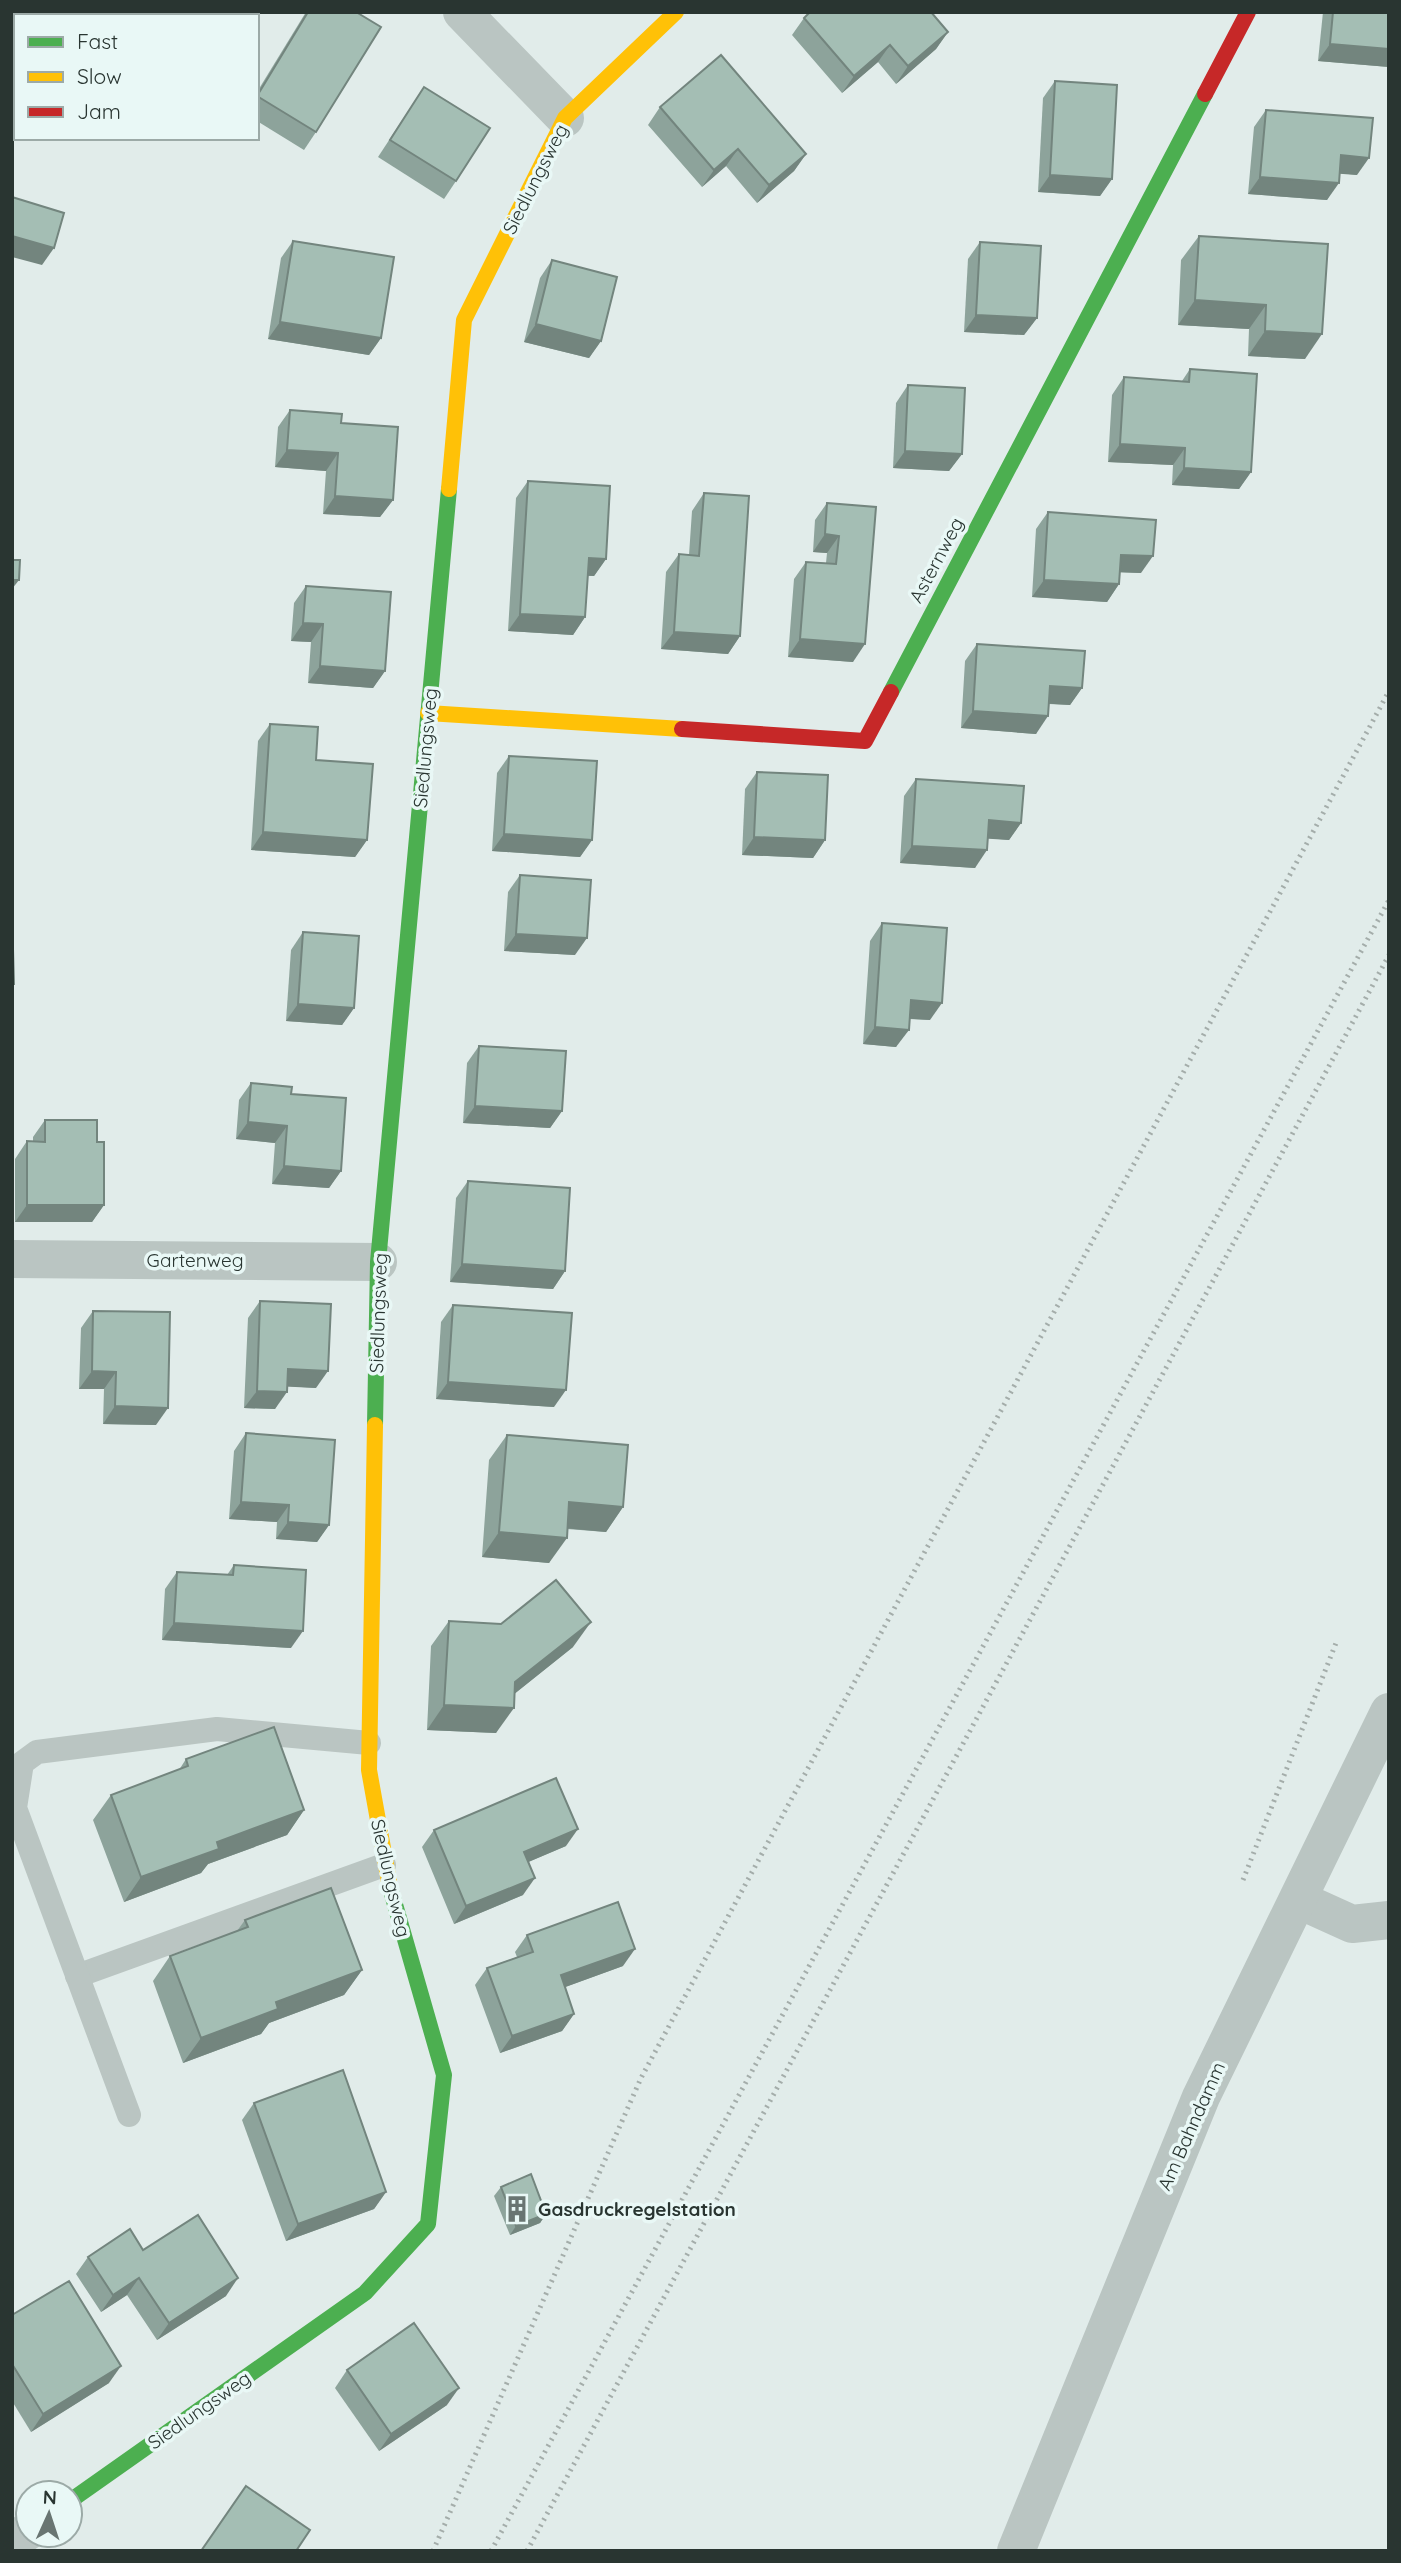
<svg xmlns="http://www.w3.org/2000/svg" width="1401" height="2563" viewBox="0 0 1401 2563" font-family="Quicksand,sans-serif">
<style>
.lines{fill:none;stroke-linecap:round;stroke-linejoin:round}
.lane{stroke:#bac5c2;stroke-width:24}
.street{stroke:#bac5c2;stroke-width:38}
.fast{stroke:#4caf50;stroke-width:16}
.slow{stroke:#ffc107;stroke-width:16}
.jam{stroke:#c62828;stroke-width:16}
.rail{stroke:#a4adaa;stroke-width:5;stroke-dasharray:2 5;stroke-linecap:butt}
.wall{fill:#8da39b}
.shaded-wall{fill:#73857e}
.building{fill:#a4beb4;stroke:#73857e;stroke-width:2}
.labels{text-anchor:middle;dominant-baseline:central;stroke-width:7;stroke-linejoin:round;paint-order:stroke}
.street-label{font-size:19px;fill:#293531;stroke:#e9f8f6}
.poi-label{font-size:19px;font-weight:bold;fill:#293531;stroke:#e9f8f6;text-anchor:start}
</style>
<rect width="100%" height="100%" fill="#e1ecea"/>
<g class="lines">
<g class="lane">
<polyline points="77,1976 384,1865"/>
<polyline points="129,2115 15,1808 22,1763 37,1752 217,1729 369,1743"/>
</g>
<g class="street">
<polyline points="462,12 565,118"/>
<polyline points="12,1259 378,1262"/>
<polyline points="1299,1900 1352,1924 1389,1920"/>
<polyline points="12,2542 28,2531"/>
<polyline points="1016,2551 1201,2097 1389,1712"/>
</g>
<g class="fast">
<polyline points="891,692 1205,94"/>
<polyline points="375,1425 378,1262 449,489"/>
<polyline points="70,2501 365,2293 428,2224 444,2075 390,1887"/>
</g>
<g class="slow">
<polyline points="449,489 464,320 565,118 676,12"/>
<polyline points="428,713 682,729"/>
<polyline points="375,1425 369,1770 390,1887"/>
</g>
<g class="jam">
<polyline points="1205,94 1248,12"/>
<polyline points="682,729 865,741 891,692"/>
</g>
<g class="rail">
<polyline points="1243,1880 1336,1643"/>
<polyline points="433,2551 641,2078 1389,691"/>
<polyline points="491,2551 1389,900"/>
<polyline points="527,2551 1389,955"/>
</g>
</g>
<g class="wall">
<polygon points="15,12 67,12 75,16 16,16 16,88 12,86 12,17"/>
<polygon points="206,12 241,12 237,16 210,16"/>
<polygon points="306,12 356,12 316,132 304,150 257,121 257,92"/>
<polygon points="1323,12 1389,12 1389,67 1318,61"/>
<polygon points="804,18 948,32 936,49 896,84 878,62 842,93 792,35"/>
<polygon points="1055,81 1112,179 1100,196 1038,192 1043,98"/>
<polygon points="424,87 456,181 444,199 378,157"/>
<polygon points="660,107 806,154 794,171 757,203 726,166 702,187 648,125"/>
<polygon points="1266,110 1357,175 1340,173 1327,200 1248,194 1254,127"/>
<polygon points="1199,236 1328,244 1305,359 1248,356 1249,329 1178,325 1181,260"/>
<polygon points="293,241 381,338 369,355 268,339 281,258"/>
<polygon points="980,242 1037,318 1024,335 964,332 968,259"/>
<polygon points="552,260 601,341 589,358 524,342 540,278"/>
<polygon points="1190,369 1251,472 1239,489 1172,485 1173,465 1108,462 1112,395 1124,377 1182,381"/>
<polygon points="908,385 962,454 949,471 893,468 896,403"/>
<polygon points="290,410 341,423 393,500 380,517 323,514 326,471 275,467 278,427"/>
<polygon points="528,481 606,559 594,576 588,576 585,617 573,635 508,631 516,498"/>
<polygon points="704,493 740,636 728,654 661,649 666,572 679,554 689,555 692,511"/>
<polygon points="827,503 876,507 853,662 788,657 794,579 806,562 826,563 827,553 813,552 815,520"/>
<polygon points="1048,512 1141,573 1120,572 1119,584 1107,602 1032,597 1036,529"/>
<polygon points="306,586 385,671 373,688 308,683 311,642 291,641 294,603"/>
<polygon points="977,644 1082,688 1070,705 1049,704 1036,734 961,728 965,661"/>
<polygon points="270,724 316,760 367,840 355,857 251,850 258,741"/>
<polygon points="509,756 592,840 580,857 492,851 497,773"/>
<polygon points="757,772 825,840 813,858 742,855 745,789"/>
<polygon points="916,779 1021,823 1009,840 988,838 975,868 900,863 904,796"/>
<polygon points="520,875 575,955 504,951 508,892"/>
<polygon points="882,923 930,1020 909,1019 896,1047 863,1044 870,941"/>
<polygon points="303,932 354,1008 342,1025 286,1021 291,950"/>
<polygon points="479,1046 562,1111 550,1128 463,1123 467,1063"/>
<polygon points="251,1083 291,1094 341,1171 329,1188 272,1184 275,1143 236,1139 239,1100"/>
<polygon points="45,1120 97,1142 104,1205 92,1222 15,1222 15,1159 27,1141 33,1141 33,1137"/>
<polygon points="468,1181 565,1271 553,1289 450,1282 456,1198"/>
<polygon points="260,1301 316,1388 287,1386 275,1409 244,1408 248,1318"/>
<polygon points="453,1305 554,1407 436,1399 441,1322"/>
<polygon points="93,1311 156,1425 103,1424 104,1389 79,1389 81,1328"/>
<polygon points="246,1433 329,1525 317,1542 276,1539 277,1522 229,1519 234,1451"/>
<polygon points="507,1435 623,1507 606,1532 567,1529 549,1563 482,1557 489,1460"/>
<polygon points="234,1565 291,1648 162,1640 165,1589 177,1572 227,1575"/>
<polygon points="449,1621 573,1647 514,1694 496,1733 427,1730 431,1646"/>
<polygon points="186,1759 304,1810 287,1835 208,1864 201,1873 124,1902 93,1820 111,1795 179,1770"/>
<polygon points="434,1830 566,1846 528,1862 523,1895 454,1924 422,1847"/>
<polygon points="245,1920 362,1970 344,1995 269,2023 261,2034 183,2063 153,1981 170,1956 237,1931"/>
<polygon points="527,1935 623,1966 565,1987 574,2014 562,2031 500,2053 475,1985 487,1968 517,1957 515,1952"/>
<polygon points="254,2103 386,2192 374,2209 286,2241 242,2120"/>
<polygon points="501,2187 546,2214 540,2223 510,2235 494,2196"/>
<polygon points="143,2250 226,2296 157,2340 127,2295 101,2312 76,2274 88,2257"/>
<polygon points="12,2315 109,2383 31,2432 12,2401"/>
<polygon points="347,2370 447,2405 379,2451 335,2388"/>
</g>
<g class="shaded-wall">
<polygon points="948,32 936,49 896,84 908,66"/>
<polygon points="1330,44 1389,49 1389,67 1318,61"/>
<polygon points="890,45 878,62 842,93 854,76"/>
<polygon points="738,149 726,166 702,187 714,170"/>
<polygon points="806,154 794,171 757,203 769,185"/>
<polygon points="1341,155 1369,158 1357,175 1329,173"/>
<polygon points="1050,175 1112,179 1100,196 1038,192"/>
<polygon points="1260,177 1339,183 1327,200 1248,194"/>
<polygon points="12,236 54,248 42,265 12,257"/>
<polygon points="1195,300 1266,305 1249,329 1178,325"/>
<polygon points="976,315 1037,318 1024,335 964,332"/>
<polygon points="280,322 381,338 369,355 268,339"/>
<polygon points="536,324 601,341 589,358 524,342"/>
<polygon points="1265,331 1322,334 1305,359 1248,356"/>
<polygon points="1120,444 1185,448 1173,465 1108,462"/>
<polygon points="287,450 338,453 326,471 275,467"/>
<polygon points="905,451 962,454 949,471 893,468"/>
<polygon points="1184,468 1251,472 1239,489 1172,485"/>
<polygon points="335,496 393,500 380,517 323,514"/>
<polygon points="825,534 839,536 827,553 813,552"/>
<polygon points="1121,555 1153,556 1141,573 1109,572"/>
<polygon points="589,558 606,559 594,576 577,575"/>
<polygon points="12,580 19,580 12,589"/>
<polygon points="1044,580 1119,584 1107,602 1032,597"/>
<polygon points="520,614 585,617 573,635 508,631"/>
<polygon points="303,623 323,624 311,642 291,641"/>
<polygon points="674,632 740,636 728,654 661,649"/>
<polygon points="800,639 865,644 853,662 788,657"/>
<polygon points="320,666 385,671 373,688 308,683"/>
<polygon points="1050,686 1082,688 1070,705 1038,703"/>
<polygon points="973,711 1048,716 1036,734 961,728"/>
<polygon points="989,820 1021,823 1009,840 977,838"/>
<polygon points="263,832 367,840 355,857 251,850"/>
<polygon points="504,834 592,840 580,857 492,851"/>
<polygon points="754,837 825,840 813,858 742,855"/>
<polygon points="912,846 987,850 975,868 900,863"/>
<polygon points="516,934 587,938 575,955 504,951"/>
<polygon points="911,1000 942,1003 930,1020 898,1018"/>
<polygon points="298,1004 354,1008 342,1025 286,1021"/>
<polygon points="875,1027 909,1030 896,1047 863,1044"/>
<polygon points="475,1106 562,1111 550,1128 463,1123"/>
<polygon points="248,1122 287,1126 275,1143 236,1139"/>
<polygon points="284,1166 341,1171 329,1188 272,1184"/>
<polygon points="27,1205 104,1205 92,1222 15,1222"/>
<polygon points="462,1264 565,1271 553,1289 450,1282"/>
<polygon points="288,1369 328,1371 316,1388 275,1386"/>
<polygon points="92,1371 116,1372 104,1389 79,1389"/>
<polygon points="448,1382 566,1390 554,1407 436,1399"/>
<polygon points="257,1391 287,1392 275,1409 244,1408"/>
<polygon points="115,1406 168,1408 156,1425 103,1424"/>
<polygon points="241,1502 289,1505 277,1522 229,1519"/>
<polygon points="569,1502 623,1507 606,1532 552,1527"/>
<polygon points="288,1522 329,1525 317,1542 276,1539"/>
<polygon points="499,1532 567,1538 549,1563 482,1557"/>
<polygon points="591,1622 573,1647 498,1707 515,1682"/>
<polygon points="174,1623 303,1631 291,1648 162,1640"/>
<polygon points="444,1705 514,1708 496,1733 427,1730"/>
<polygon points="304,1810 287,1835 208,1864 201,1873 124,1902 141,1877 217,1842"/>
<polygon points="578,1829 566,1846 512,1869 524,1852"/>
<polygon points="535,1878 523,1895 454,1924 466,1906"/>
<polygon points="635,1949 623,1966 549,1993 561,1975"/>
<polygon points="362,1970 344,1995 269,2023 261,2034 183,2063 201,2038 276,2002"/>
<polygon points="574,2014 562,2031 500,2053 512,2036"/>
<polygon points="386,2192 374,2209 286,2241 298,2224"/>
<polygon points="546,2214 540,2223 510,2235 516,2226"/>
<polygon points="139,2278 127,2295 101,2312 113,2295"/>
<polygon points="238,2278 226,2296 157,2340 169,2323"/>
<polygon points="121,2366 109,2383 31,2432 43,2414"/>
<polygon points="459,2388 447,2405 379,2451 391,2434"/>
</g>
<g class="building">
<polygon points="19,12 67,12 75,16 17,16"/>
<polygon points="308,12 356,12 381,27 316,132 257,96"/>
<polygon points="810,12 931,12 948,32 908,66 890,45 854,76 804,18"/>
<polygon points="1333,12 1389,12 1389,49 1330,44"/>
<polygon points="16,18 16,65 12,63 12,26"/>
<polygon points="721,55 806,154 769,185 738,149 714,170 660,107"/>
<polygon points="1055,81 1117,85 1112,179 1050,175"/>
<polygon points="424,87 490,128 456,181 390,140"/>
<polygon points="1266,110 1373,118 1369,158 1341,155 1339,183 1260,177"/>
<polygon points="12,197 64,213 54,248 12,236"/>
<polygon points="1199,236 1328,244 1322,334 1265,331 1266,305 1195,300"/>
<polygon points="293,241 394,257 381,338 280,322"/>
<polygon points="980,242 1041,246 1037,318 976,315"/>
<polygon points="552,260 617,277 601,341 536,324"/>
<polygon points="1190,369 1257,374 1251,472 1184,468 1185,448 1120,444 1124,377 1189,382"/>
<polygon points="908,385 965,388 962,454 905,451"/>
<polygon points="290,410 342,414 341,423 398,427 393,500 335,496 338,453 287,450"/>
<polygon points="528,481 610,486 606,559 589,558 585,617 520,614"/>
<polygon points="704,493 749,496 740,636 674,632 679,554 699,556"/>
<polygon points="827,503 876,507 865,644 800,639 806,562 836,564 839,536 825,534"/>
<polygon points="1048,512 1156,520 1153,556 1121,555 1119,584 1044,580"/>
<polygon points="12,560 20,560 19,580 12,580"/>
<polygon points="306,586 391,592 385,671 320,666 323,624 303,623"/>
<polygon points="977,644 1085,651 1082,688 1050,686 1048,716 973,711"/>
<polygon points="270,724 318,727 316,760 373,764 367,840 263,832"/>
<polygon points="509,756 597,761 592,840 504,834"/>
<polygon points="757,772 828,775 825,840 754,837"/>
<polygon points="916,779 1024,786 1021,823 989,820 987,850 912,846"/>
<polygon points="520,875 591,880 587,938 516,934"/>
<polygon points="882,923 947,928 942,1003 911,1000 909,1030 875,1027"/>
<polygon points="303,932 359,936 354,1008 298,1004"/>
<polygon points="12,949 13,949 14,984 12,984"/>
<polygon points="479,1046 566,1051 562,1111 475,1106"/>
<polygon points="251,1083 292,1087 291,1094 346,1098 341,1171 284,1166 287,1126 248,1122"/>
<polygon points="45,1120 97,1120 97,1142 104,1142 104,1205 27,1205 27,1141 45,1142"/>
<polygon points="468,1181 570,1188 565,1271 462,1264"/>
<polygon points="260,1301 331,1304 328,1371 288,1369 287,1392 257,1391"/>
<polygon points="453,1305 572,1313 566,1390 448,1382"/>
<polygon points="93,1311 170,1312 168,1408 115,1406 116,1372 92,1371"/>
<polygon points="246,1433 335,1440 329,1525 288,1522 289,1505 241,1502"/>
<polygon points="507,1435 628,1445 623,1507 569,1502 567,1538 499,1532"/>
<polygon points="234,1565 306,1570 303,1631 174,1623 177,1572 233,1575"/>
<polygon points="556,1580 591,1622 515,1682 514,1708 444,1705 449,1621 501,1624"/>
<polygon points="274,1727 304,1810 217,1842 219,1849 141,1877 111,1795 188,1766 186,1759"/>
<polygon points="556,1778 578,1829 524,1852 535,1878 466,1906 434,1830"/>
<polygon points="331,1888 362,1970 276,2002 278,2009 201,2038 170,1956 248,1927 245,1920"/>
<polygon points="618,1902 635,1949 561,1975 574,2014 512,2036 487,1968 533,1952 527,1935"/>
<polygon points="343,2070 386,2192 298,2224 254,2103"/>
<polygon points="531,2174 546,2214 516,2226 501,2187"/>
<polygon points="198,2215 238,2278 169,2323 139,2278 113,2295 88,2257 130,2229 143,2250"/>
<polygon points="69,2281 121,2366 43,2414 12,2364 12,2315"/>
<polygon points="414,2323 459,2388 391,2434 347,2370"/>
<polygon points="246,2486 310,2530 296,2551 201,2551"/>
</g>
<defs>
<symbol id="building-bare" viewBox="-9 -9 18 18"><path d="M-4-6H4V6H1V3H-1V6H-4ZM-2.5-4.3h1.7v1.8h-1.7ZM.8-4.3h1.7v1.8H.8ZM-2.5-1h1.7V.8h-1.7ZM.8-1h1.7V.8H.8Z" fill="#697572" stroke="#e9f8f6" stroke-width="2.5" paint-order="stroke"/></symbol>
</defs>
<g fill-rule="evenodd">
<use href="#building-bare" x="498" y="2190" width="38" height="38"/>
</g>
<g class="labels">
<g class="street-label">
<text transform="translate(535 179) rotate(-63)">Siedlungsweg</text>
<text transform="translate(936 560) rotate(-62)">Asternweg</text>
<text transform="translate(425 748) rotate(-85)">Siedlungsweg</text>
<text x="195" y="1260">Gartenweg</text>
<text transform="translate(378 1313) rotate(-88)">Siedlungsweg</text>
<text transform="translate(391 1878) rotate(77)">Siedlungsweg</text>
<text transform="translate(1191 2126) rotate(-66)">Am Bahndamm</text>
<text transform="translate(199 2410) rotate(-35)">Siedlungsweg</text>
</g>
<g class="poi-label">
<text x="538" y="2209">Gasdruckregelstation</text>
</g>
</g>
<rect width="1401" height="2563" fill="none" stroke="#293531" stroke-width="28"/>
<rect x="14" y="14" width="245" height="126" fill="#e9f8f6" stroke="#9caaa7" stroke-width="2"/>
<rect x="28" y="37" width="35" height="10" fill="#4caf50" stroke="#9caaa7" stroke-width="2"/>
<text x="77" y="49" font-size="21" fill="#293531">Fast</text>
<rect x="28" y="72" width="35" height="10" fill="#ffc107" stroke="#9caaa7" stroke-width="2"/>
<text x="77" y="84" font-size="21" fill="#293531">Slow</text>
<rect x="28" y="107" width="35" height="10" fill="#c62828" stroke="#9caaa7" stroke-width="2"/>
<text x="77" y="119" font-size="21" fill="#293531">Jam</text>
<g transform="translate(49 2514) rotate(3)"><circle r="33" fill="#e9f8f6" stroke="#9caaa7" stroke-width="2"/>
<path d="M0-5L12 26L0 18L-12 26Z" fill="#697572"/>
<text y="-10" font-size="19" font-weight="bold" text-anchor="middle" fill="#293531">N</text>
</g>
</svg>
